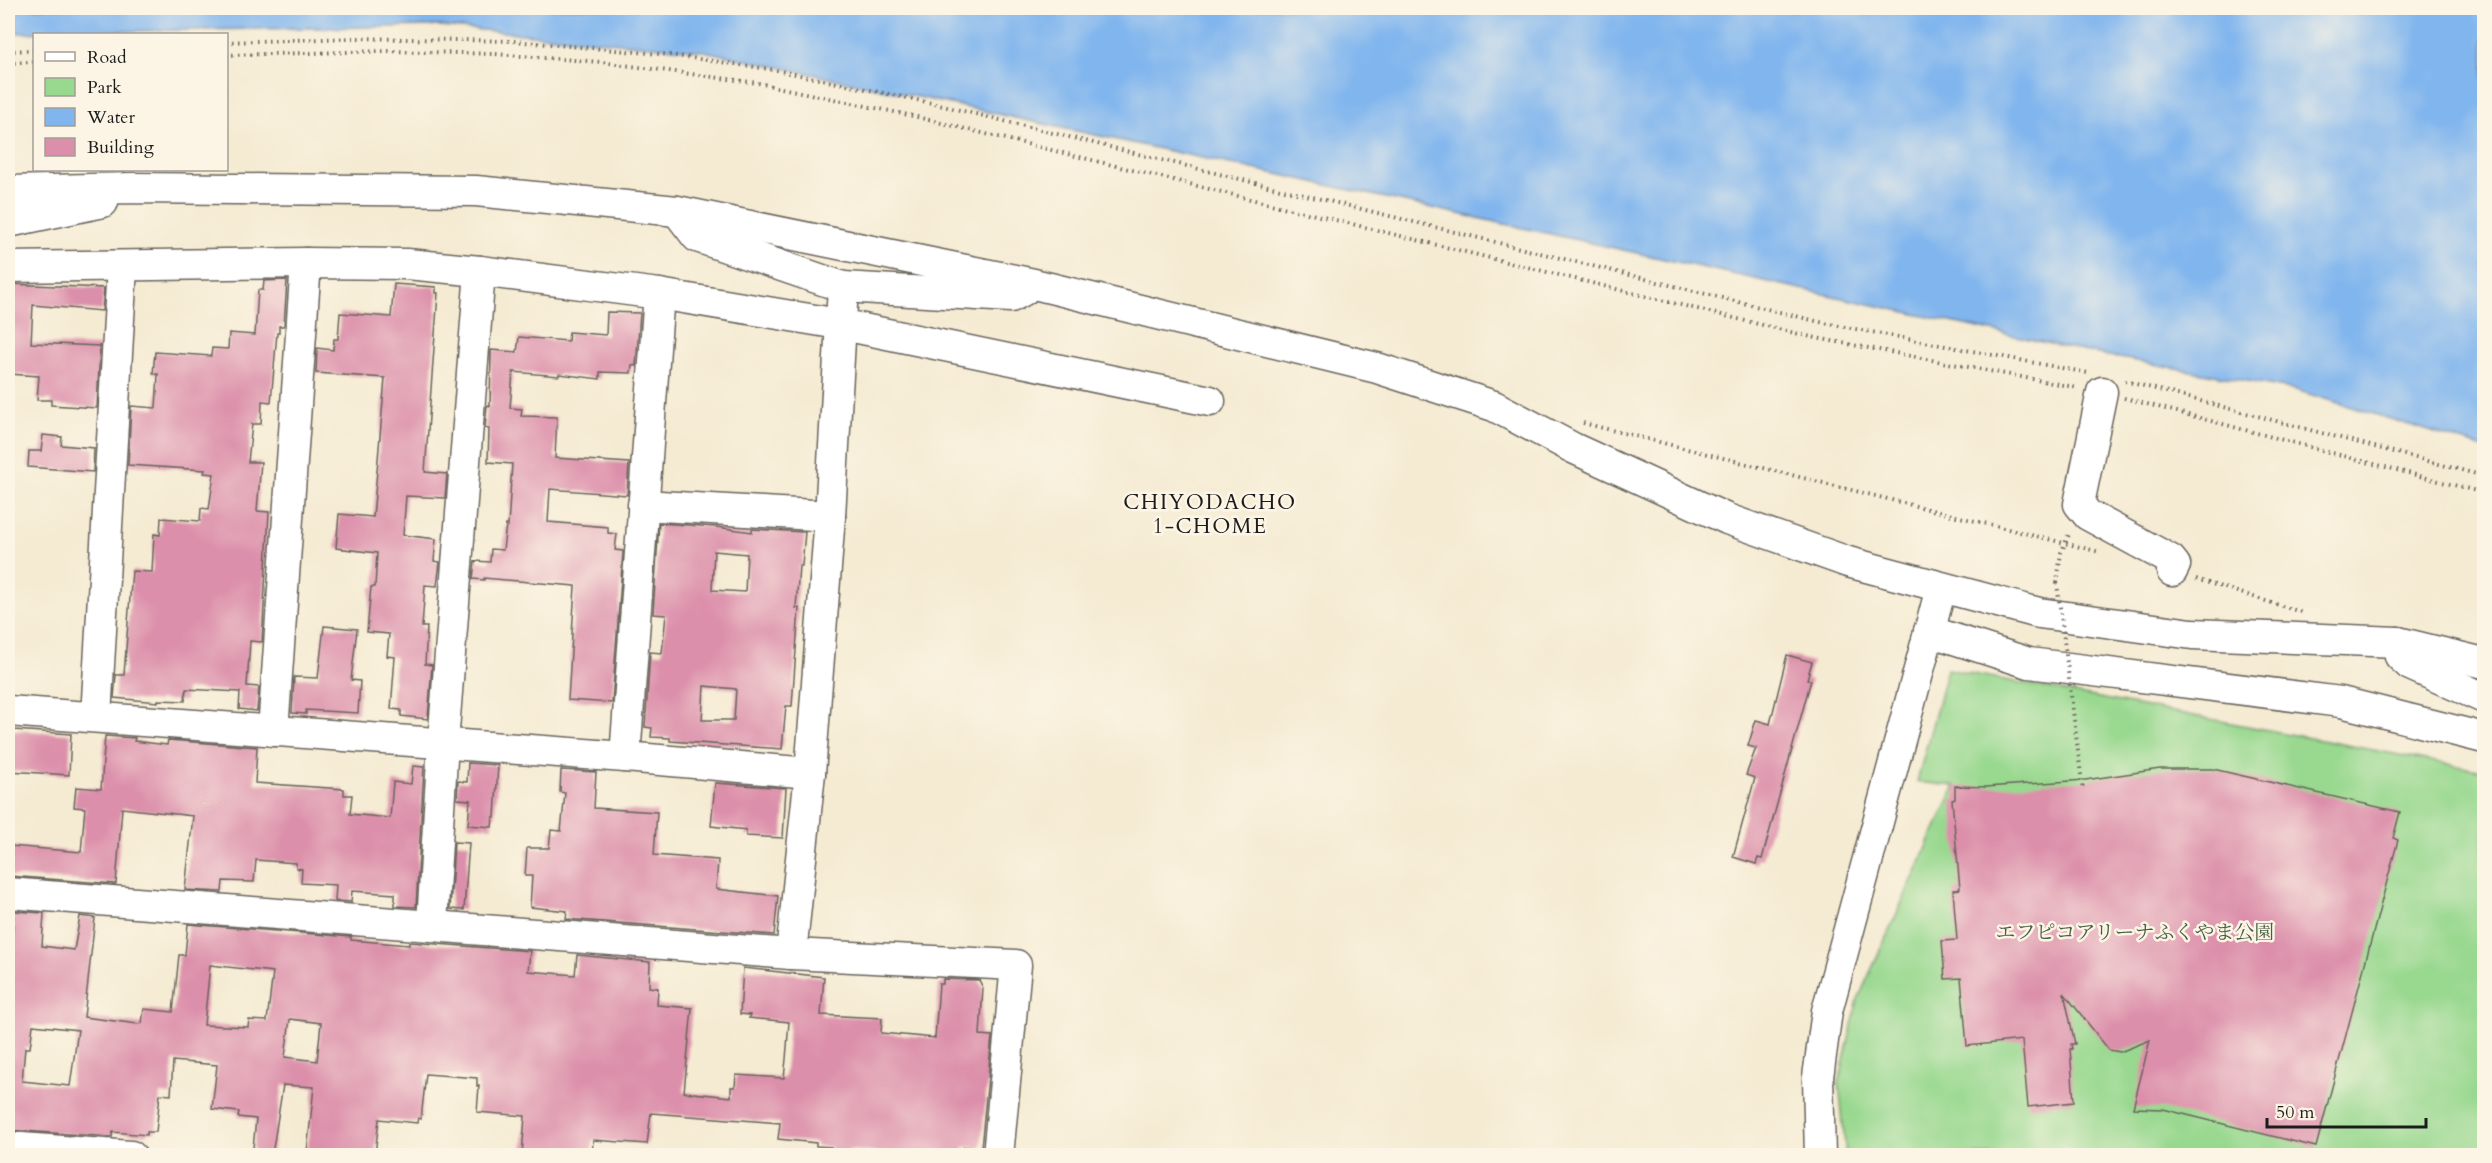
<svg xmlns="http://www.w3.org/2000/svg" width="2492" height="1163" viewBox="0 0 2492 1163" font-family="Cardo,'Noto Serif JP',serif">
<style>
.green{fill:#98d88f;stroke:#5a7a56;stroke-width:1.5}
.water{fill:#80b5ee;stroke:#4e6885;stroke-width:1.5}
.building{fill:#dc8faa;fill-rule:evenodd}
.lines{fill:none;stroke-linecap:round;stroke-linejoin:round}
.minor-casing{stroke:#68645c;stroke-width:33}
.path{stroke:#68645c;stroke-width:4;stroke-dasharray:1.5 4.5;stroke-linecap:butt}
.minor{stroke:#fff;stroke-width:30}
.path-bridge{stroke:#68645c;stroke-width:4;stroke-dasharray:1.5 4.5;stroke-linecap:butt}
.labels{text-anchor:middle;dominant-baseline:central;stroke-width:5;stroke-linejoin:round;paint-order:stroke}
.park-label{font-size:20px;fill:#475e44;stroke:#fcf5e5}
.neighbourhood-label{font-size:21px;letter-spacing:1.5px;fill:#1c1c1c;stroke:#fcf5e5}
</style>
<rect width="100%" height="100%" fill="#fcf5e5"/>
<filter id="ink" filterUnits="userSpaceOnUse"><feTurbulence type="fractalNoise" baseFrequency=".0167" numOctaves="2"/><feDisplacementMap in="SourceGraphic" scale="12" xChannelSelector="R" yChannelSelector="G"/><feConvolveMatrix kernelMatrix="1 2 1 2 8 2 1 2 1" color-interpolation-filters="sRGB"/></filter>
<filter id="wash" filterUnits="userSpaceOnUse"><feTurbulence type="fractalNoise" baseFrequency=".008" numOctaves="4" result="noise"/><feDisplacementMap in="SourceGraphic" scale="24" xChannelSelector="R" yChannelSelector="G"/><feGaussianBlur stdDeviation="1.35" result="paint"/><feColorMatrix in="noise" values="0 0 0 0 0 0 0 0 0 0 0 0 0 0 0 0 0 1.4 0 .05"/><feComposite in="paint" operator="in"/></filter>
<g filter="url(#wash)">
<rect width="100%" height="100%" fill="#f5ebd3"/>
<polygon class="green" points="1947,669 2484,771 2484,1155 1846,1155 1839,1082 1858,999 1955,786 1917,782"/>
<polygon class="water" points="8,8 2484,8 2484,448 2296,390 2087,352 1309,181 704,51 439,26 8,33"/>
<g id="blocks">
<g class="building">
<polygon points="287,280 284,326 279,326 279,333 277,333 271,402 262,401 261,424 252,424 248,462 261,462 257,511 269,512 262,642 250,641 247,686 259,687 257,711 239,709 240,692 186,689 185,701 158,700 158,702 114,698 116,675 124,675 132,571 152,572 154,534 160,535 161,518 200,521 201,508 209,509 214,474 204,473 205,470 128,465 131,406 156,408 158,374 153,374 155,352 211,356 212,348 228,349 229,333 255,335 258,290 263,290 264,281"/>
<polygon points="8,284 104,288 102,311 33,305 31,343 100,346 97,408 51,405 51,400 37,400 39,376 8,374"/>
<polygon points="394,284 436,287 436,293 438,293 425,472 447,474 445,498 406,496 403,535 436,539 434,561 440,562 437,586 425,585 422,627 427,627 425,664 432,665 428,719 401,716 401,710 391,709 395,657 387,656 389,634 367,632 371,587 375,587 377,553 336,548 339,514 373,517 385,378 316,373 317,348 333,350 334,339 338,339 340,313 391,317"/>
<polygon points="607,312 640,313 636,366 632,365 631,373 600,372 600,379 559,374 559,376 513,372 510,408 522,409 521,416 557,417 555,458 629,463 627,495 550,489 548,522 608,527 608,533 617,534 615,550 623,551 612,703 568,700 575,586 484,578 484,580 473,579 475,561 490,562 491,549 503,550 506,525 508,526 512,464 488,462 489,429 485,428 487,405 490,406 491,350 517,352 519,337 568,341 569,332 606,335"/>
<polygon points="43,435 62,437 61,445 94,448 93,472 28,467 29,451 41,451"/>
<path d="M659,523L716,527L752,532V529L805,532L802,566H799L796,608H799L792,706H786L782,749L670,741V738L651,737L652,728L645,727L650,652L662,653L666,615L653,614ZM714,551L747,554L745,592L712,590ZM704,686L736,689L734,720H702Z"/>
<polygon points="324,626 357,629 351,680 360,681 358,713 306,710 306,714 292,713 294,677 318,678"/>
<polygon points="1787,655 1812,662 1807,679 1811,680 1762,859 1758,858 1756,864 1733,857 1755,778 1746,775 1756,748 1748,746 1756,720 1770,724"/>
<polygon points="13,730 71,734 69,775 10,771"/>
<polygon points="105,736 135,738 134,741 167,745 168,740 257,747 255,783 344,789 344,795 352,795 350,814 390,818 393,782 411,784 413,766 424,767 416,907 395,906 395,894 352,891 351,902 335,901 336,885 301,883 302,869 296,868 296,863 256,860 254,882 223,881 222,892 185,890 193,816 122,808 116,884 8,876 10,846 81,852 85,808 74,807 76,787 101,789"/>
<polygon points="468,763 498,765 495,817 493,817 492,827 468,825 470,800 457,799 458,781 467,782"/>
<polygon points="2160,769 2213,769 2400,812 2393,838 2398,840 2316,1147 2163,1109 2133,1108 2150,1040 2120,1052 2109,1050 2064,993 2075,1044 2071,1044 2072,1049 2070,1049 2074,1102 2028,1107 2022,1040 1967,1046 1961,978 1945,979 1942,941 1957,940 1953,890 1960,889 1952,800 1955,799 1955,786 1986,787 2085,780"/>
<polygon points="561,770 596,772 594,808 657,812 654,855 718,860 716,889 778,896 774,935 566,919 567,911 530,907 532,876 525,876 527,848 549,848 551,830 561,831 565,793 560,792"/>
<polygon points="715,783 786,788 783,838 746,836 746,830 711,826"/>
<polygon points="454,842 469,843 464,910 450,909"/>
<path d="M14,911L44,913L42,946L74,950L80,916L95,918L84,1017L138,1024L142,1023L144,1009L173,1012L179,955H185L188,924L351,937V940L409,945V942L530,951L528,971L575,975L577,955L650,962L649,987L658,988L657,1005L692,1008L684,1092L731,1097V1087H735L736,1075L784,1078L786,1059L789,1022L749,1018L750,1015L740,1014L743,968L824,977L821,1015L882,1018L881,1033L935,1038L939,984H943V979L979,980L983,988L980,1035L992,1036L981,1148L964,1147V1155H900L849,1150V1153L830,1151L831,1147L816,1146V1143L778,1139L780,1123L651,1113L647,1144L593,1140L592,1155H522L525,1116L477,1112L479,1086H477V1078L426,1074L421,1119L418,1118L417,1123L379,1119L375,1155H343L307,1152L314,1087L283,1085L272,1155H255L253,1148L256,1119L238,1117L239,1112L212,1109L217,1065L173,1061L171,1095L160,1094L156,1132H147V1135L113,1132L112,1137L8,1130V939H12ZM210,965L273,972L267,1021L249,1020L248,1027L204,1025ZM290,1019L321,1023L317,1061L285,1057ZM33,1025L78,1030L70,1086L22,1081L25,1048H30Z"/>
</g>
</g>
</g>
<g filter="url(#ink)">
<use href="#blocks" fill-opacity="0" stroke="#68645c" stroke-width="1.5"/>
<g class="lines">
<defs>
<g id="minor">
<polyline points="8,191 133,188 476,191 677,211 1034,284 1377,368 1494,406 1573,448 1727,519 1848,562 2039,613 2192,634 2398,642 2484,663"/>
<polyline points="677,211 697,237 843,287 830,516 810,773 791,954"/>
<polyline points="8,222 103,202"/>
<polyline points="8,267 306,263 407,264 480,271 659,294 839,324 1210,401"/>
<polyline points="843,287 1011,297 1024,290"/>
<polyline points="2102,392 2079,504 2088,515 2171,560 2175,565 2172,571"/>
<polyline points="643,505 830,516"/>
<polyline points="1929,631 2029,663 2341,702 2484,738"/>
<polyline points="2398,642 2400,656 2410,665 2484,698"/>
<polyline points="8,711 625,757 810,773"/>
<polyline points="96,717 122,267"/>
<polyline points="273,731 306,263"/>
<polyline points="625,757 659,294"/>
<polyline points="8,893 791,954 1016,965 998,1156"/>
<polyline points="432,924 443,743 480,271"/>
<polyline points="8,1147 131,1156"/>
<polyline points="1820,1156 1818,1077 1827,1011 1941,588"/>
</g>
</defs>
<use href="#minor" class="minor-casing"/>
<g class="path">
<polyline points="226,42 354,38 513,41 671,55 776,70 931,103 1824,323 2088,373"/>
<polyline points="8,51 34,50"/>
<polyline points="226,55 389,51 495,54 601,62 758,83 913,116 1811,337 2079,388"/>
<polyline points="8,63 34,62"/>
<polyline points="2125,381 2484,476"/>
<polyline points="2124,398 2484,493"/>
<polyline points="1583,423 2100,552"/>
<polyline points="2196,579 2301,612"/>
<polyline points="2057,583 2061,553 2070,532"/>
</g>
<use href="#minor" class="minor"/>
<polyline class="path-bridge" points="2057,583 2083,791"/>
</g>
</g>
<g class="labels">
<g class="park-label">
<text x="2135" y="932">エフピコアリーナふくやま公園</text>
</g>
<g class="neighbourhood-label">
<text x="1210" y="502">CHIYODACHO<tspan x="1210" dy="24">1-CHOME</tspan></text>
</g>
</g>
<rect width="2492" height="1163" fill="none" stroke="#fcf5e5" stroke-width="30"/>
<rect x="33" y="33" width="195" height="138" fill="#fcf5e5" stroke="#a29e95" stroke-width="1.5"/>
<rect x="45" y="52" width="30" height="9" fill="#ffffff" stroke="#a29e95" stroke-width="1.5"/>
<text x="87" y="63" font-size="18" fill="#1c1c1c">Road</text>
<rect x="45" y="78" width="30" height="18" fill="#98d88f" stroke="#a29e95" stroke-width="1.5"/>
<text x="87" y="93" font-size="18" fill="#1c1c1c">Park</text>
<rect x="45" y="108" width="30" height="18" fill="#80b5ee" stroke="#a29e95" stroke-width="1.5"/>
<text x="87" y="123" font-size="18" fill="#1c1c1c">Water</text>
<rect x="45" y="138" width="30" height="18" fill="#dc8faa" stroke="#a29e95" stroke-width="1.5"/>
<text x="87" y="153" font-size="18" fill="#1c1c1c">Building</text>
<path d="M2267 1118v9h159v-9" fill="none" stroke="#1c1c1c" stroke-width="3"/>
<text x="2276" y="1118" font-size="18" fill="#1c1c1c" stroke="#fcf5e5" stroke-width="4.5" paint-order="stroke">50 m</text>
</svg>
